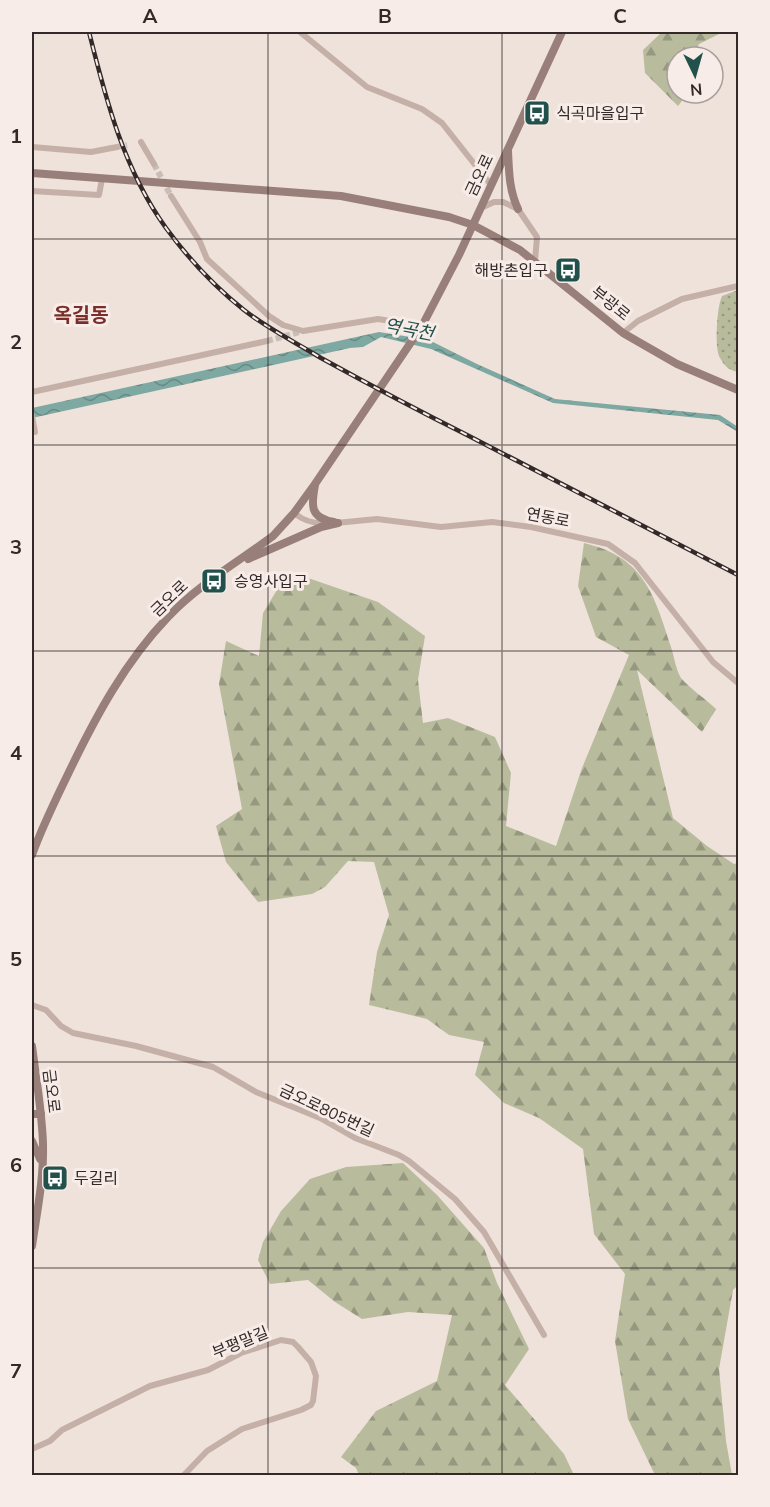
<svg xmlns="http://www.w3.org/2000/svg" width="770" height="1507" viewBox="0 0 770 1507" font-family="Mulish,'Noto Sans KR',sans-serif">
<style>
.forest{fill:url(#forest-firs)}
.park{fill:url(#park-dots)}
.water{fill:url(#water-waves)}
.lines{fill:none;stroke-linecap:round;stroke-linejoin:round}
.street-tunnel{stroke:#c9bdb7;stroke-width:6;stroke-dasharray:6 3;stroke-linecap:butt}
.street{stroke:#c5b0a8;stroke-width:6}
.secondary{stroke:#997f7a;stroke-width:8}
.rail-casing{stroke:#332928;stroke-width:4.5}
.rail{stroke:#f7ece7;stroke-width:2;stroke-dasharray:7;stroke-linecap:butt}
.grid{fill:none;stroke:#332928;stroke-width:1.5;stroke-opacity:0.55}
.labels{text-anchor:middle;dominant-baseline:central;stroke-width:6;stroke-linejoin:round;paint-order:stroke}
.poi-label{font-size:16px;fill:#332928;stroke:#f7ece7;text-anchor:start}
.street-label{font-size:16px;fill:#332928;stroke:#f7ece7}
.water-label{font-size:18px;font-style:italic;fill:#22504a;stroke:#f7ece7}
.quarter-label{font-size:20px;font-weight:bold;fill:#7a2d29;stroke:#f7ece7}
.neatline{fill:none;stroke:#332928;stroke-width:2}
.grid-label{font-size:20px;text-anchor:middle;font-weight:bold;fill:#332928}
</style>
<defs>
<pattern id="forest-firs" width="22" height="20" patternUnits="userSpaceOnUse" patternTransform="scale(1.5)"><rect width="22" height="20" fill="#b8bc9d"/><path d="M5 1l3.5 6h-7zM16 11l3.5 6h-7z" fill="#969980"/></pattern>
<pattern id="park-dots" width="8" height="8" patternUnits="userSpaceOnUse" patternTransform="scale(1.5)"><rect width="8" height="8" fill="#b8bc9d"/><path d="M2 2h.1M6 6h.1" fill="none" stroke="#969980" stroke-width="1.8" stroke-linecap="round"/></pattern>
<pattern id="water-waves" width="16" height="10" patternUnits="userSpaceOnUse" patternTransform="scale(1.5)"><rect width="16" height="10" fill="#7da9a2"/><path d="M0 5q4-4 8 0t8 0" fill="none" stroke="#678a84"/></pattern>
</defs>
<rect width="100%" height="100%" fill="#efe2db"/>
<g class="forest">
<polygon points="662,32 723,32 699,44 694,57 677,57 677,93 688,93 678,106 645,73 643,50"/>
<path d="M584,543C644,557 654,594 671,647C674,656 676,670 681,678C689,688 707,700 716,709L702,732L637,670L673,818L707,846L734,864L738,863V1285L733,1290L719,1369L726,1441L732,1475H655L628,1419L615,1341L625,1274L594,1234L583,1149L539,1118L504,1103L475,1075L484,1042L449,1035L427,1019L369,1005L377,952L389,915L374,862L348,861L325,887L312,894L258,902L226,862L216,826L242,809L219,684L226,641L259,656L263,613L286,575L311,579L378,602L425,636L418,680L423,723L448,718L495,737L511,773L506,826L556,846L582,768L629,655L596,637L578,586Z"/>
<polygon points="403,1163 437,1195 484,1248 497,1283 529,1349 505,1385 564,1454 574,1475 359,1475 356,1468 341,1457 376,1411 437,1381 452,1315 408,1312 362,1319 335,1302 308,1280 270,1284 258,1260 263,1242 281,1211 310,1179 346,1167"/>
</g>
<path class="park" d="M738,290V372C729,370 725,367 720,358C714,348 717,306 722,296Z"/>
<polygon class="water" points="379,332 429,340 477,364 555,399 720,415 738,427 738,432 718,420 553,403 431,349 381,337 363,347 350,348 32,418 32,408"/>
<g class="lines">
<g class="street-tunnel">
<polyline points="117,147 127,145"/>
<polyline points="154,164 171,196"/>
<polyline points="267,341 303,331"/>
</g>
<g class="street">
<polyline points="300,32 367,87 422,109 442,123 491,185"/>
<polyline points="141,142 154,164"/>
<polyline points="32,147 91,152 117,147"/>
<polyline points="32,191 99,195 102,179"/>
<polyline points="171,196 200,242 207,259 269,316 283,325 303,331 378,319 422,326"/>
<polyline points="481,208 494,202 503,202 518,209 537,237 535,261"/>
<polyline points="623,333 638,321 682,299 738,286"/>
<polyline points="32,392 267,341"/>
<polyline points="32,416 35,432"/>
<path d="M294,513C304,521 313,524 326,523"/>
<polyline points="336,523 377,519 441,527 492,522 531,527 608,544 635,563 713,662 738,683"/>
<polyline points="32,1005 46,1010 61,1026 73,1033 136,1046 213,1067 256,1092 320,1118 355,1138 399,1155 409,1161 455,1199 484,1232 544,1335"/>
<polyline points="32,1449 50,1441 62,1430 150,1386 208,1370 241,1353 281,1340 293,1342 298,1347 311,1362 316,1376 313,1401 311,1405 301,1410 242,1429 207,1451 183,1476"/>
</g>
<g class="secondary">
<path d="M508,151C509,171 509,190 518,209"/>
<polyline points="32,173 341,196 449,217 473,225 520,250 623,333 677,364 738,390"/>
<path d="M315,485C311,506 310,518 334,522"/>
<polyline points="248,559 321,527 338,523"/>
<path d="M32,855C42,827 56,799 69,772C96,716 125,662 168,617C198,585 238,562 273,536L294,513L315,484L422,326L459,255L562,32"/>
<path d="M32,1046C36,1078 42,1111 43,1144C44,1178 37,1212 32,1246"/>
<polyline points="32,1114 41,1114"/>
<polyline points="32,1141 40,1159"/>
</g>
<defs>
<path id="rail" d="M89,32C106,100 124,170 166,228C188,258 215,287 244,310C268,329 295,342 321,358C370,385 419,411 469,436C559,483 649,529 738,575"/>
</defs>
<use href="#rail" class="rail-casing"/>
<use href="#rail" class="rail"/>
</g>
<path class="grid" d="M268,32V1476M502,32V1476M32,239H738M32,445H738M32,651H738M32,856H738M32,1062H738M32,1268H738"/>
<defs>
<symbol id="bus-square" viewBox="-11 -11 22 22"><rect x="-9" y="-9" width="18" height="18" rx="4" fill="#22504a" stroke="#f7ece7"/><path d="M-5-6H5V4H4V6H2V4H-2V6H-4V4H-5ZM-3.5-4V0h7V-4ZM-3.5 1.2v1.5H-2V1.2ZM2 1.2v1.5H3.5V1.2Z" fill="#fff"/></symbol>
</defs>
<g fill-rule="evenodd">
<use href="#bus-square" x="522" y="98" width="30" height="30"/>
<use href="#bus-square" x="553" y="255" width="30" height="30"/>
<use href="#bus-square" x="199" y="566" width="30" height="30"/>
<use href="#bus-square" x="40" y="1163" width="30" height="30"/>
</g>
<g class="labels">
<g class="poi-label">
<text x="556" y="113">식곡마을입구</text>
<text x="548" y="270" text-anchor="end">해방촌입구</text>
<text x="234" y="581">승영사입구</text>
<text x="74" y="1178">두길리</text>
</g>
<g class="street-label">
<text transform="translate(479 175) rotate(-65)">금오로</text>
<text transform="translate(611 303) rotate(39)">부광로</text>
<text transform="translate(548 517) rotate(11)">연동로</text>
<text transform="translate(169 598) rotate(-44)">금오로</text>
<text transform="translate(52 1091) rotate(83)">금오로</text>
<text transform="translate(327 1110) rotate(25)">금오로805번길</text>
<text transform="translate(240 1342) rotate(-22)">부평말길</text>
</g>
<g class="water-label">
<text transform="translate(409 329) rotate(11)">역곡천</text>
</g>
<g class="quarter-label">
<text x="81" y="314">옥길동</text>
</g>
</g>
<rect width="770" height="1507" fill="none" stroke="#f7ece7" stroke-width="66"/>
<g transform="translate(695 75) rotate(175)"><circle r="28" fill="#f7ece7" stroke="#a99e9b" stroke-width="1.5"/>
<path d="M0-4.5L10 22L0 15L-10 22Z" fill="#22504a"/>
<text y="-9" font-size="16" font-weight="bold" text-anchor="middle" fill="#332928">N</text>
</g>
<rect x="33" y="33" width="704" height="1441" class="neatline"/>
<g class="grid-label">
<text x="150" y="23">A</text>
<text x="385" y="23">B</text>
<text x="620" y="23">C</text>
<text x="16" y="143">1</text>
<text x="16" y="349">2</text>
<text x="16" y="554">3</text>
<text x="16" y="760">4</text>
<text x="16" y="966">5</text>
<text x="16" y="1172">6</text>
<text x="16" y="1378">7</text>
</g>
</svg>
